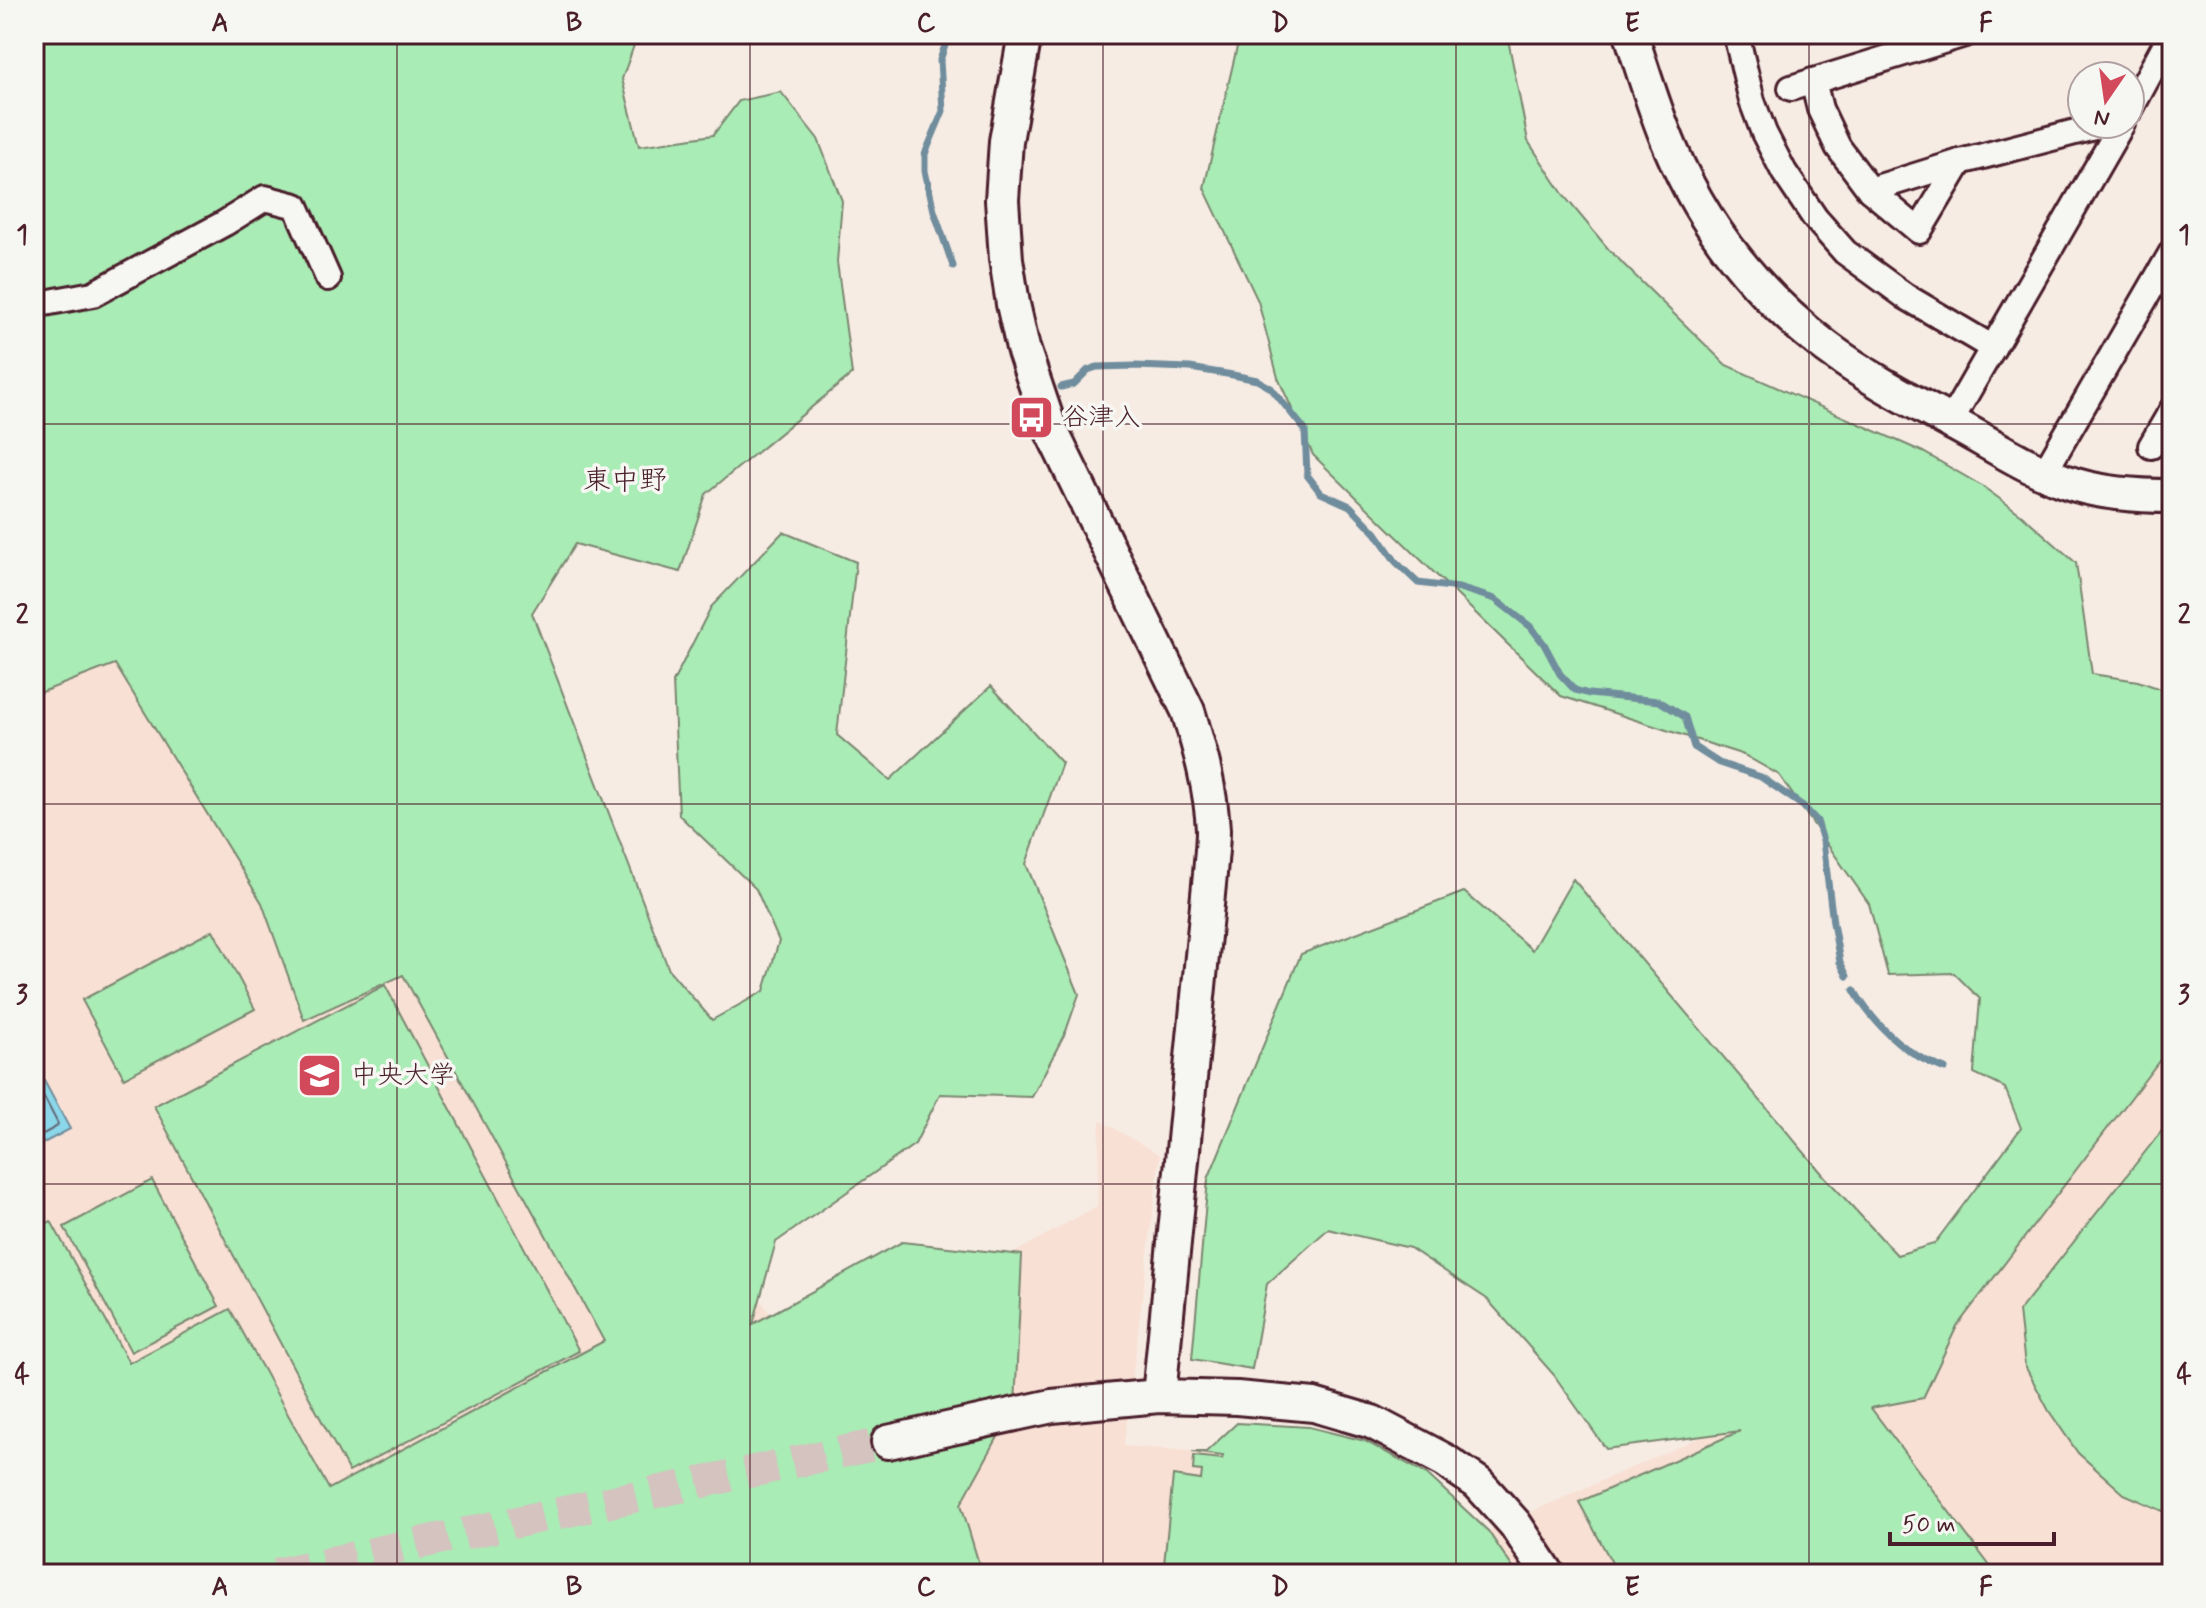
<svg xmlns="http://www.w3.org/2000/svg" width="2206" height="1608" viewBox="0 0 2206 1608" font-family="Mynerve,'Klee One',sans-serif">
<style>
.built{fill:#f8e0d4}
.green{fill:#aaecb5;stroke:#7a8670;stroke-width:2}
.water{fill:#8ad7e9;stroke:#708d9d;stroke-width:2}
.lines{fill:none;stroke-linecap:round;stroke-linejoin:round}
.shore{stroke:#646977;stroke-width:2}
.stream{stroke:#708d9d;stroke-width:7}
.tertiary-tunnel{stroke:#d4c3bf;stroke-width:32;stroke-dasharray:32 16;stroke-linecap:butt}
.minor-casing{stroke:#4a1f2b;stroke-width:30}
.tertiary-casing{stroke:#4a1f2b;stroke-width:38}
.minor{stroke:#f6f6f2;stroke-width:24}
.tertiary{stroke:#f6f6f2;stroke-width:32}
.grid{fill:none;stroke:#4a1f2b;stroke-width:2;stroke-opacity:0.55}
.labels{text-anchor:middle;dominant-baseline:central;stroke-width:7;stroke-linejoin:round;paint-order:stroke}
.poi-label{font-size:26px;fill:#4a1f2b;stroke:#f6f6f2;text-anchor:start}
.neighbourhood-label{font-size:28px;fill:#4a1f2b;stroke:#f6f6f2}
.neatline{fill:none;stroke:#4a1f2b;stroke-width:3}
.grid-label{font-size:26px;text-anchor:middle;font-weight:bold;fill:#4a1f2b}
</style>
<rect width="100%" height="100%" fill="#f7ece4"/>
<filter id="ink" filterUnits="userSpaceOnUse"><feTurbulence type="fractalNoise" baseFrequency=".0125" numOctaves="2"/><feDisplacementMap in="SourceGraphic" scale="16" xChannelSelector="R" yChannelSelector="G"/><feConvolveMatrix kernelMatrix="1 2 1 2 8 2 1 2 1" color-interpolation-filters="sRGB"/></filter>
<g filter="url(#ink)">
<polygon class="built" points="34,567 497,916 808,1369 1097,1206 1100,1120 1160,1155 1124,1446 1206,1452 1237,1423 1309,1427 1365,1441 1427,1474 1488,1531 1934,1334 2172,1031 2172,1574 34,1574"/>
<g class="green">
<polygon points="34,34 638,34 622,79 639,146 713,135 739,101 781,92 818,139 842,201 837,262 852,374 706,494 680,572 575,544 532,613 669,970 712,1020 764,991 779,941 756,889 679,815 673,682 711,607 783,532 856,562 837,735 890,780 991,686 1062,763 1026,864 1079,994 1066,1031 1032,1097 940,1094 915,1144 776,1242 753,1324 902,1242 1022,1255 1015,1406 961,1504 982,1574 34,1574 34,1230 51,1221 129,1363 230,1309 329,1489 604,1341 403,975 304,1020 262,903 115,664 34,695"/>
<polygon points="1240,34 1507,34 1528,141 1565,197 1610,251 1726,365 1923,452 1982,486 2022,515 2076,563 2092,674 2138,681 2172,693 2172,1044 1957,1326 1923,1398 1871,1408 1996,1574 1618,1574 1579,1502 1740,1431 1606,1449 1554,1375 1487,1299 1410,1248 1328,1229 1267,1284 1252,1369 1192,1359 1208,1179 1301,954 1464,892 1532,950 1573,879 1825,1177 1897,1255 1934,1244 2021,1128 2005,1088 1974,1073 1980,999 1954,973 1888,975 1869,904 1779,775 1744,755 1561,696 1313,455 1278,378 1258,301 1204,188"/>
<polygon points="213,930 255,1009 124,1078 82,1000"/>
<polygon points="385,985 579,1351 349,1472 154,1106"/>
<polygon points="2172,1118 2172,1515 2124,1494 2078,1453 2049,1411 2025,1366 2019,1311"/>
<polygon points="152,1180 219,1306 131,1352 64,1227"/>
<polygon points="1237,1423 1309,1427 1365,1441 1427,1474 1488,1531 1517,1574 1163,1574 1173,1476 1201,1480 1202,1471 1193,1470 1194,1456 1222,1459 1223,1456 1192,1452 1206,1452"/>
</g>
<polygon class="water" points="34,1062 70,1129 34,1148"/>
<g class="lines">
<polyline class="shore" points="34,1078 58,1124 56,1127 34,1139"/>
<g class="stream">
<polyline points="949,34 940,60 943,111 925,154 925,171 934,211 953,266"/>
<polyline points="1061,387 1074,384 1088,370 1097,367 1135,366 1190,368 1233,375 1257,380 1271,388 1305,430 1307,475 1321,493 1350,506 1376,533 1396,562 1418,583 1459,588 1495,599 1531,627 1544,644 1560,674 1575,690 1589,694 1659,701 1685,717 1694,747 1719,763 1761,777 1803,806 1817,821 1823,841 1833,923 1840,962 1847,976"/>
<path d="M1854,990C1868,1015 1891,1040 1916,1055C1925,1061 1935,1065 1945,1069"/>
</g>
<polyline class="tertiary-tunnel" points="276,1574 888,1442"/>
<defs>
<g id="minor">
<polyline points="1736,34 1752,101 1764,133 1784,172 1815,218 1845,252 1905,296 1993,348"/>
<polyline points="1813,81 1820,109 1838,147 1870,190 1960,162 2106,124"/>
<polyline points="1791,88 1965,34"/>
<polyline points="2130,110 2171,34"/>
<polyline points="1870,190 1919,231 1960,162"/>
<polyline points="34,305 93,294 225,223 265,198 296,206 328,278"/>
<polyline points="1950,422 2122,124"/>
<polyline points="2151,446 2172,410"/>
<polyline points="2044,473 2172,252"/>
</g>
<g id="tertiary">
<path d="M1025,34L1006,141L1002,200L1006,259L1013,304L1023,348L1050,428L1188,711C1200,750 1211,789 1213,830C1213,844 1211,859 1210,874L1159,1396"/>
<path d="M1631,34C1643,72 1655,112 1671,149C1705,229 1757,294 1826,347C1866,377 1912,401 1956,425C1995,446 2033,472 2076,485C2106,494 2140,496 2172,496"/>
<polyline points="888,1442 1052,1406 1159,1396 1237,1398 1314,1405 1372,1422 1444,1460 1478,1483 1515,1524 1548,1574"/>
</g>
</defs>
<use href="#minor" class="minor-casing"/>
<use href="#tertiary" class="tertiary-casing"/>
<use href="#minor" class="minor"/>
<use href="#tertiary" class="tertiary"/>
</g>
</g>
<path class="grid" d="M397,34V1574M750,34V1574M1103,34V1574M1456,34V1574M1809,34V1574M34,424H2172M34,804H2172M34,1184H2172"/>
<defs>
<symbol id="bus-square" viewBox="-11 -11 22 22"><rect x="-9" y="-9" width="18" height="18" rx="4" fill="#d1495b" stroke="#f6f6f2"/><path d="M-5-6H5V4H4V6H2V4H-2V6H-4V4H-5ZM-3.5-4V0h7V-4ZM-3.5 1.2v1.5H-2V1.2ZM2 1.2v1.5H3.5V1.2Z" fill="#fff"/></symbol>
<symbol id="university-square" viewBox="-11 -11 22 22"><rect x="-9" y="-9" width="18" height="18" rx="4" fill="#d1495b" stroke="#f6f6f2"/><path d="M0-5L7-2L0 1L-7-2ZM-4 1L0 2.5L4 1V4Q0 6-4 4Z" fill="#fff"/></symbol>
</defs>
<g fill-rule="evenodd">
<use href="#bus-square" x="1006" y="392" width="51" height="51"/>
<use href="#university-square" x="294" y="1050" width="51" height="51"/>
</g>
<g class="labels">
<g class="poi-label">
<text x="1062" y="418">谷津入</text>
<text x="351" y="1076">中央大学</text>
</g>
<g class="neighbourhood-label">
<text x="625" y="481">東中野</text>
</g>
</g>
<rect width="2206" height="1608" fill="none" stroke="#f6f6f2" stroke-width="88"/>
<g transform="translate(2106 100) rotate(193)"><circle r="38" fill="#f6f6f2" stroke="#b1a0a2" stroke-width="2"/>
<path d="M0-6L14 30L0 20L-14 30Z" fill="#d1495b"/>
<text y="-12" font-size="22" font-weight="bold" text-anchor="middle" fill="#4a1f2b">N</text>
</g>
<path d="M1890 1532v12h164v-12" fill="none" stroke="#4a1f2b" stroke-width="4"/>
<text x="1902" y="1532" font-size="24" fill="#4a1f2b" stroke="#f6f6f2" stroke-width="6" paint-order="stroke">50 m</text>
<rect x="44" y="44" width="2118" height="1520" class="neatline"/>
<g class="grid-label">
<text x="220" y="31">A</text>
<text x="574" y="31">B</text>
<text x="926" y="31">C</text>
<text x="1280" y="31">D</text>
<text x="1632" y="31">E</text>
<text x="1986" y="31">F</text>
<text x="22" y="243">1</text>
<text x="2184" y="243">1</text>
<text x="22" y="623">2</text>
<text x="2184" y="623">2</text>
<text x="22" y="1003">3</text>
<text x="2184" y="1003">3</text>
<text x="22" y="1383">4</text>
<text x="2184" y="1383">4</text>
<text x="220" y="1595">A</text>
<text x="574" y="1595">B</text>
<text x="926" y="1595">C</text>
<text x="1280" y="1595">D</text>
<text x="1632" y="1595">E</text>
<text x="1986" y="1595">F</text>
</g>
</svg>
